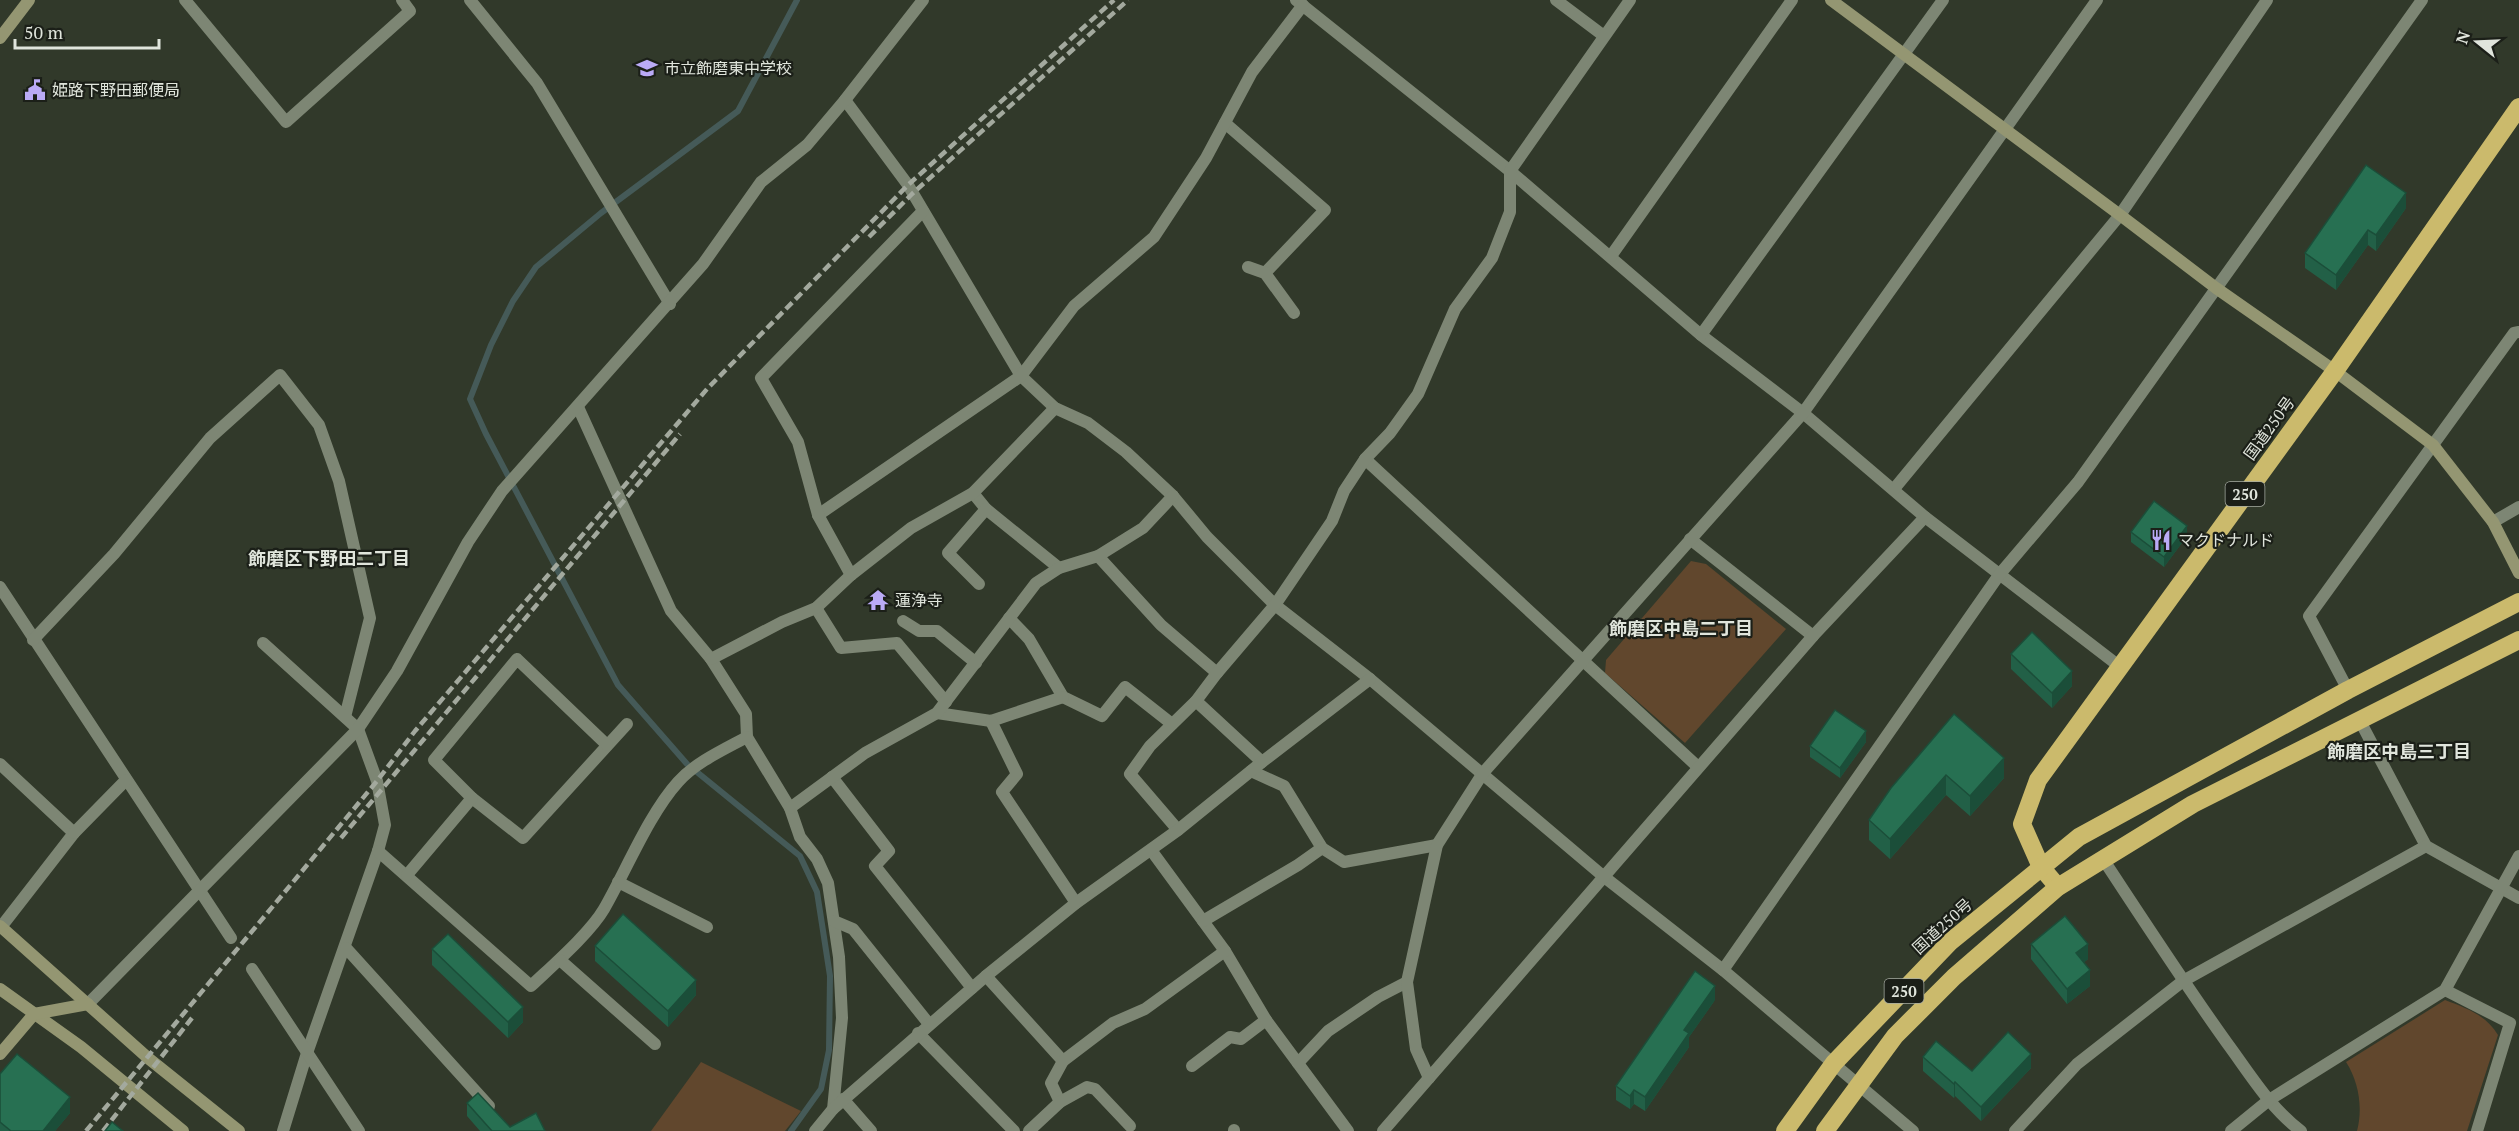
<svg xmlns="http://www.w3.org/2000/svg" width="2519" height="1131" viewBox="0 0 2519 1131" font-family="'PT Serif','Noto Sans JP',serif">
<style>
.green{fill:#61472d}
.lines{fill:none;stroke-linecap:round;stroke-linejoin:round}
.stream{stroke:#455a58;stroke-width:6}
.lane{stroke:#7d8674;stroke-width:12}
.street{stroke:#7d8674;stroke-width:12}
.secondary{stroke:#949672;stroke-width:12}
.highway{stroke:#cbba6c;stroke-width:18}
.rail{stroke:#a3a99e;stroke-width:4.5;stroke-dasharray:9 4.5;stroke-linecap:butt}
.wall{fill:#226047}
.shaded-wall{fill:#1b4e39}
.building{fill:#277052;stroke:#1b4e39;stroke-width:1.5}
.labels{text-anchor:middle;dominant-baseline:central;stroke-width:4.5;stroke-linejoin:round;paint-order:stroke}
.shield{fill:#1b1f18;stroke:#a5aaa1;stroke-width:1.5}
.shield-label{font-size:15px;font-weight:bold;fill:#e0e5dc}
.poi-label{font-size:16px;fill:#e0e5dc;stroke:#1b1f18;text-anchor:start}
.street-label{font-size:16px;fill:#e0e5dc;stroke:#1b1f18}
.neighbourhood-label{font-size:18px;font-weight:bold;fill:#e0e5dc;stroke:#1b1f18}
</style>
<rect width="100%" height="100%" fill="#31392a"/>
<g class="green">
<polygon points="1691,561 1706,564 1786,629 1685,743 1605,673 1606,660"/>
<path d="M2445,1000C2466,1008 2486,1015 2498,1035L2467,1131H2357C2363,1108 2359,1082 2346,1062Z"/>
<polygon points="701,1062 801,1111 785,1131 651,1131"/>
</g>
<g class="lines">
<polyline class="stream" points="791,1131 821,1089 829,1050 830,976 817,892 800,856 687,764 618,685 486,434 470,399 491,345 513,301 536,267 601,213 738,111 797,0"/>
<g class="lane">
<polyline points="973,493 986,509 1059,568"/>
<polyline points="979,584 948,553 986,509"/>
<polyline points="903,621 919,631 937,631 976,663"/>
<polyline points="1192,1066 1230,1037 1241,1039 1266,1020"/>
<polyline points="1234,1130 1234,1131"/>
</g>
<g class="street">
<polyline points="185,0 286,122 410,11 402,0"/>
<polyline points="470,0 537,83 670,304"/>
<polyline points="1296,0 1510,171 1701,335 1803,413 1925,517 2119,666"/>
<polyline points="1556,0 1604,36"/>
<polyline points="845,100 908,185 1021,376 1055,408 1088,423 1126,452 1173,496 1207,537 1275,605 1370,679 1603,876 1723,970 1913,1131"/>
<polyline points="1225,123 1325,210 1265,273"/>
<polyline points="1611,256 1792,0"/>
<polyline points="1248,267 1265,273 1294,313"/>
<polyline points="1701,335 1943,0"/>
<polyline points="578,407 671,611 711,659 746,714 747,737 790,808 800,837 817,859 828,883 839,957 842,1018 833,1109 815,1131"/>
<polyline points="1365,459 1698,767"/>
<polyline points="1894,489 2120,215 2267,0"/>
<polyline points="818,515 1021,376 1074,306 1154,237 1206,158 1252,72 1303,5"/>
<polyline points="2493,522 2519,507"/>
<polyline points="1690,539 1813,636"/>
<polyline points="1098,556 1161,625 1217,673"/>
<polyline points="851,575 818,515 798,442 761,378 923,211"/>
<polyline points="0,587 231,938"/>
<polyline points="816,608 841,648 897,643 946,702"/>
<polyline points="1009,618 1029,639 1063,697 1102,716 1125,687 1172,724"/>
<polyline points="33,640 114,554 210,438 280,375 319,425 339,481 370,618 345,717"/>
<polyline points="263,643 358,729 377,781 385,825 378,851 307,1053 283,1131"/>
<polyline points="711,659 782,622 816,608 851,575 911,528 973,493 1055,408"/>
<polyline points="2348,690 2309,616 2514,333 2519,332"/>
<polyline points="1196,701 1262,762"/>
<polyline points="937,713 991,721 1063,697"/>
<polyline points="991,721 1017,774 1002,792 1076,903"/>
<polyline points="2360,721 2426,846 2519,898"/>
<polyline points="0,764 74,833 1,927"/>
<polyline points="1251,771 1284,786 1322,848 1344,862 1437,845"/>
<polyline points="832,777 889,851 875,866 972,988"/>
<polyline points="472,798 523,838 627,724"/>
<polyline points="790,808 865,753 937,713 1036,583 1059,568 1098,556 1143,528 1173,496"/>
<polyline points="1178,830 1130,774 1150,746 1196,701 1217,673 1275,605 1332,521 1344,491 1365,459 1390,433 1418,394 1455,309 1492,258 1510,212 1510,171 1630,0"/>
<polyline points="74,833 126,780"/>
<polyline points="1151,850 1225,951 1266,1020 1348,1131"/>
<path d="M378,851L531,986C552,966 590,933 604,909C626,871 649,814 678,782C696,762 723,750 747,737"/>
<path d="M2103,859C2144,921 2184,983 2227,1043C2250,1074 2270,1108 2301,1131"/>
<polyline points="407,875 472,798 434,760 517,659 607,745"/>
<polyline points="618,882 707,927"/>
<polyline points="834,921 853,929 929,1024"/>
<polyline points="1203,921 1298,865 1322,848"/>
<polyline points="346,948 489,1106"/>
<polyline points="560,960 655,1044"/>
<polyline points="252,969 359,1131"/>
<polyline points="1723,970 1999,575 2078,482 2422,0"/>
<polyline points="986,976 1063,1061"/>
<polyline points="2445,990 2510,1023 2477,1131"/>
<polyline points="88,1004 358,729 397,671 468,542 502,491 703,264 761,182 807,145 845,100 923,0"/>
<polyline points="918,1033 1014,1131"/>
<polyline points="1298,1063 1328,1031 1378,997 1407,982"/>
<polyline points="1429,1078 1416,1049 1407,982 1437,845 1483,773 1803,413 2097,0"/>
<polyline points="843,1099 871,1131"/>
<polyline points="1060,1102 1051,1083 1063,1061 1113,1023 1145,1009 1225,951"/>
<polyline points="833,1109 986,976 1076,903 1178,830 1262,762 1370,679"/>
<polyline points="1029,1131 1060,1102 1087,1087 1095,1089 1130,1126"/>
<polyline points="1383,1131 1813,636 1925,517"/>
<polyline points="2015,1131 2077,1064 2183,981 2426,846"/>
<polyline points="2231,1131 2269,1100 2445,990 2519,856"/>
</g>
<g class="secondary">
<polyline points="1831,0 2120,215 2216,288 2335,371 2433,445 2493,522 2519,573"/>
<polyline points="0,38 29,0"/>
<polyline points="0,926 148,1058 239,1131"/>
<polyline points="0,989 81,1047 183,1131"/>
<polyline points="0,1054 34,1014 88,1004"/>
</g>
<g class="highway">
<polyline points="2058,887 2041,867 2022,824 2038,780 2335,371 2519,107"/>
<polyline points="1785,1131 1834,1063 1950,942 2079,837 2348,690 2519,602"/>
<polyline points="1825,1131 1895,1036 1954,977 2058,887 2193,804 2519,640"/>
</g>
<g class="rail">
<polyline points="869,237 912,194 1128,0"/>
<polyline points="341,838 680,434"/>
<polyline points="86,1131 377,781 415,731 707,389 908,185 1114,0"/>
<polyline points="103,1131 192,1018"/>
</g>
</g>
<g class="wall">
<polygon points="2406,208 2376,251 2368,245 2336,290 2305,268 2305,253"/>
<polygon points="2131,532 2187,536 2164,567 2131,542"/>
<polygon points="2011,654 2072,686 2052,708 2011,669"/>
<polygon points="1954,714 2004,778 1970,816 1946,795 1890,859 1869,840 1869,820"/>
<polygon points="1866,742 1840,778 1810,757 1810,746"/>
<polygon points="2031,944 2088,959 2083,963 2090,986 2067,1004 2031,959"/>
<polygon points="595,946 696,995 668,1027 595,961"/>
<polygon points="432,949 523,1022 508,1038 432,965"/>
<polygon points="1715,1000 1689,1037 1689,1047 1645,1111 1634,1104 1630,1109 1616,1100 1616,1086"/>
<polygon points="1923,1057 1972,1071 2031,1068 1981,1121 1955,1096 1954,1098 1923,1071"/>
<polygon points="0,1074 70,1113 55,1131 0,1131"/>
<polygon points="467,1103 510,1127 545,1131 480,1131 467,1116"/>
</g>
<g class="shaded-wall">
<polygon points="2406,193 2406,208 2376,251 2376,235"/>
<polygon points="2368,230 2368,245 2336,290 2336,275"/>
<polygon points="2187,526 2187,536 2164,567 2164,557"/>
<polygon points="2072,671 2072,686 2052,708 2052,693"/>
<polygon points="1866,731 1866,742 1840,778 1840,768"/>
<polygon points="2004,758 2004,778 1970,816 1970,796"/>
<polygon points="1946,775 1946,795 1890,859 1890,839"/>
<polygon points="2088,944 2088,959 2076,969 2076,953"/>
<polygon points="2090,970 2090,986 2067,1004 2067,989"/>
<polygon points="696,980 696,995 668,1027 668,1011"/>
<polygon points="1715,986 1715,1000 1689,1037 1689,1047 1645,1111 1645,1097 1684,1030"/>
<polygon points="523,1007 523,1022 508,1038 508,1022"/>
<polygon points="2031,1054 2031,1068 1981,1121 1981,1107"/>
<polygon points="1955,1082 1955,1096 1954,1098 1954,1084"/>
<polygon points="1634,1090 1634,1104 1630,1109 1630,1096"/>
<polygon points="70,1097 70,1113 55,1131 43,1131"/>
</g>
<g class="building">
<polygon points="2366,165 2406,193 2376,235 2368,230 2336,275 2305,253"/>
<polygon points="2154,501 2187,526 2164,557 2131,532"/>
<polygon points="2032,632 2072,671 2052,693 2011,654"/>
<polygon points="1835,710 1866,731 1840,768 1810,746"/>
<polygon points="1954,714 2004,758 1970,796 1946,775 1890,839 1869,820 1891,788"/>
<polygon points="623,914 696,980 668,1011 595,946"/>
<polygon points="2065,916 2088,944 2076,953 2090,970 2067,989 2031,944"/>
<polygon points="448,934 523,1007 508,1022 432,949"/>
<polygon points="1695,971 1715,986 1684,1030 1689,1033 1645,1097 1634,1090 1630,1096 1616,1086"/>
<polygon points="2008,1032 2031,1054 1981,1107 1955,1082 1954,1084 1923,1057 1936,1041 1972,1071"/>
<polygon points="17,1054 70,1097 43,1131 11,1131 0,1122 0,1074"/>
<polygon points="478,1093 510,1127 536,1113 545,1131 492,1131 467,1103"/>
<polygon points="112,1122 123,1131 105,1131"/>
</g>
<defs>
<symbol id="school-bare" viewBox="-9 -9 18 18"><path d="M0-5L7-2L0 1L-7-2ZM-4 1L0 2.5L4 1V4Q0 6-4 4Z" fill="#baaaf6" stroke="#1b1f18" stroke-width="2.5" paint-order="stroke"/></symbol>
<symbol id="civic-bare" viewBox="-9 -9 18 18"><path d="M-.6-6.5H3V-4.5H.6V-3L4-1V1h2V6H-6V1h2V-1L-.6-3ZM-1.2 2.5V6h2.4V2.5Z" fill="#baaaf6" stroke="#1b1f18" stroke-width="2.5" paint-order="stroke"/></symbol>
<symbol id="restaurant-bare" viewBox="-9 -9 18 18"><path d="M-5-6h1v4h1v-4h1v4h1v-4h1v5L-1.5 .5V6h-2V.5L-5-1ZM5-6V6H3V1.5H1.5Q1.5-4 5-6Z" fill="#baaaf6" stroke="#1b1f18" stroke-width="2.5" paint-order="stroke"/></symbol>
<symbol id="temple-bare" viewBox="-9 -9 18 18"><path d="M0-6L5-2H3V0L6.5 2.5H4V6H1.5V3h-3V6H-4V2.5H-6.5L-3 0V-2H-5Z" fill="#baaaf6" stroke="#1b1f18" stroke-width="2.5" paint-order="stroke"/></symbol>
</defs>
<g fill-rule="evenodd">
<use href="#school-bare" x="632" y="53" width="30" height="30"/>
<use href="#civic-bare" x="20" y="75" width="30" height="30"/>
<use href="#restaurant-bare" x="2146" y="525" width="30" height="30"/>
<use href="#temple-bare" x="863" y="585" width="30" height="30"/>
</g>
<g class="labels">
<g class="shield">
<rect x="2225.5" y="482" width="39" height="24" rx="4.5"/>
<rect x="1884.5" y="979" width="39" height="24" rx="4.5"/>
</g>
<g class="shield-label">
<text x="2245" y="494">250</text>
<text x="1904" y="991">250</text>
</g>
<g class="poi-label">
<text x="664" y="68">市立飾磨東中学校</text>
<text x="52" y="90">姫路下野田郵便局</text>
<text x="2178" y="540">マクドナルド</text>
<text x="895" y="600">蓮浄寺</text>
</g>
<g class="street-label">
<text transform="translate(2269 428) rotate(-54)">国道250号</text>
<text transform="translate(1942 926) rotate(-42)">国道250号</text>
</g>
<g class="neighbourhood-label">
<text x="329" y="558">飾磨区下野田二丁目</text>
<text x="1681" y="628">飾磨区中島二丁目</text>
<text x="2399" y="751">飾磨区中島三丁目</text>
</g>
</g>
<g transform="translate(2477 42) rotate(288)" stroke="#1b1f18" stroke-width="4.5" paint-order="stroke">
<path d="M0-4.5L10 22L0 15L-10 22Z" fill="#e0e5dc"/>
<text y="-9" font-size="16" font-weight="bold" text-anchor="middle" fill="#e0e5dc">N</text>
</g>
<path d="M15 39v9h144v-9" fill="none" stroke="#e0e5dc" stroke-width="3"/>
<text x="24" y="39" font-size="18" fill="#e0e5dc" stroke="#1b1f18" stroke-width="4.5" paint-order="stroke">50 m</text>
</svg>
